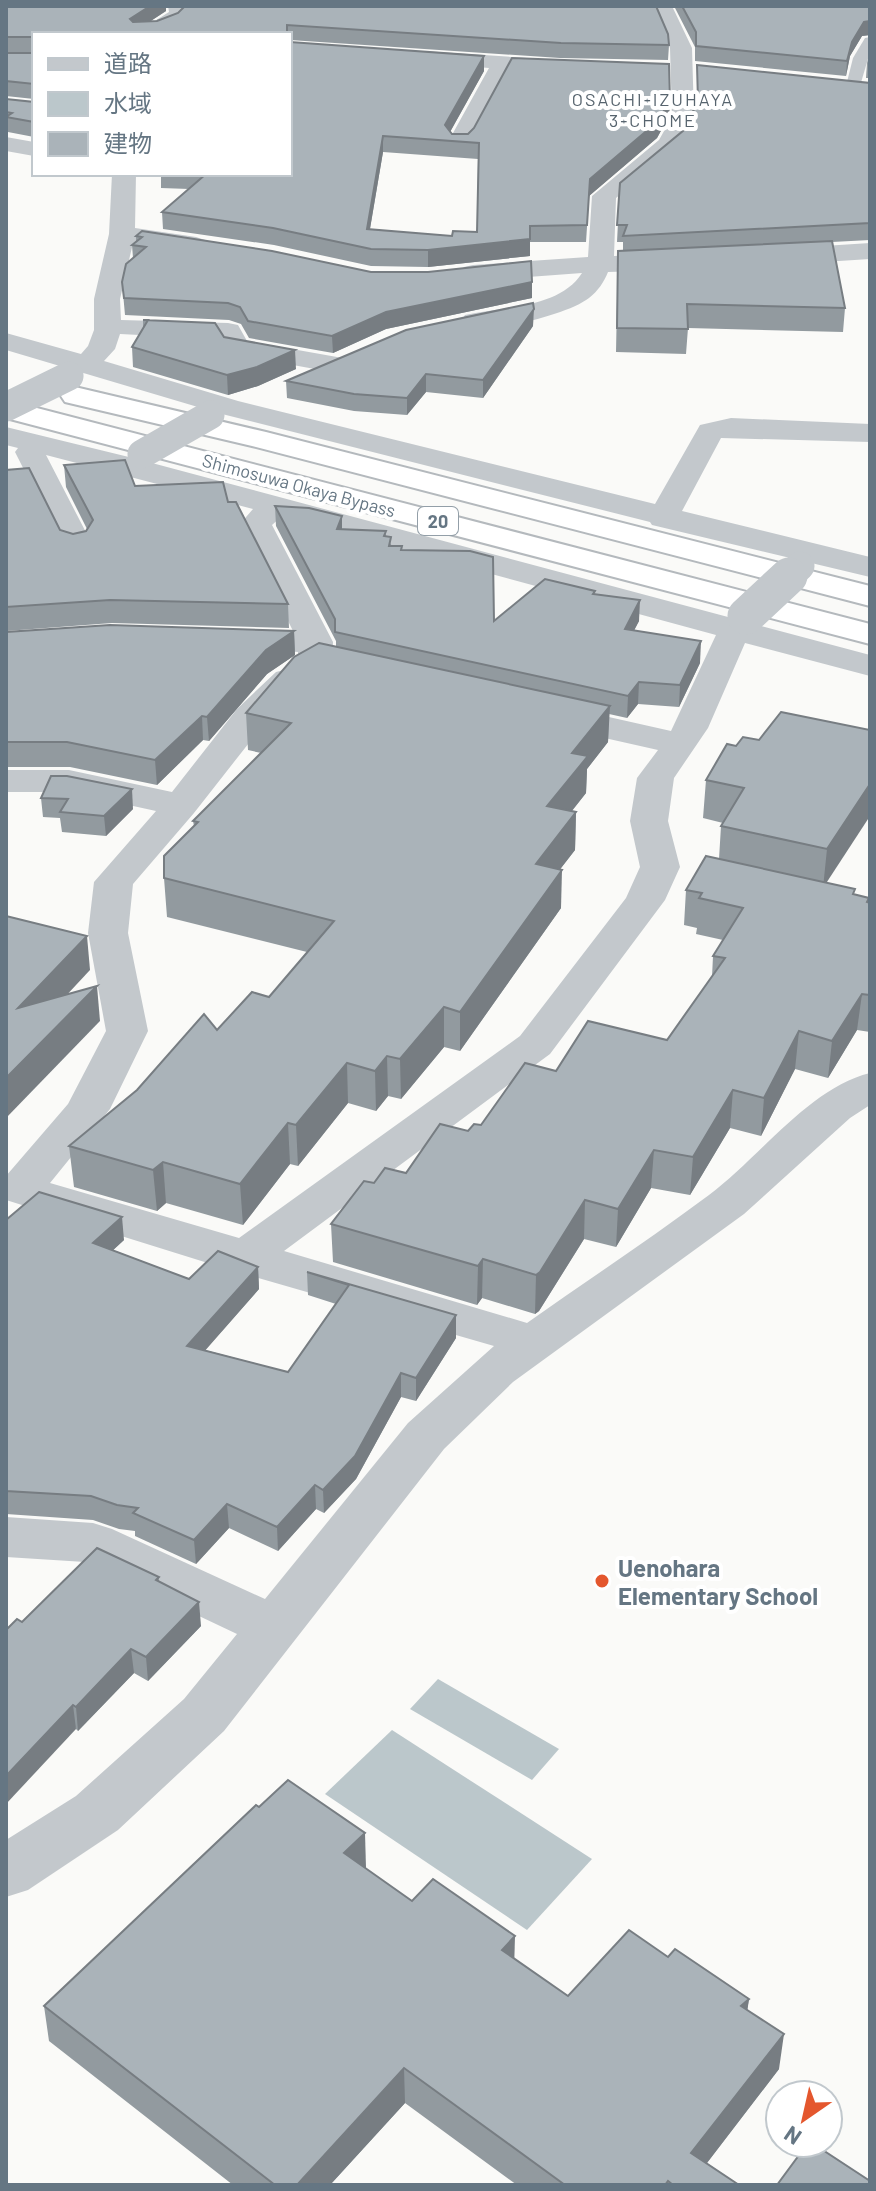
<svg xmlns="http://www.w3.org/2000/svg" width="876" height="2191" viewBox="0 0 876 2191" font-family="Barlow,'Noto Sans JP',sans-serif">
<style>
.water{fill:#bbc7cb}
.lines{fill:none;stroke-linecap:round;stroke-linejoin:round}
.highway-casing{stroke:#b4b9bd;stroke-width:4}
.lane{fill:#c3c8cc;fill-rule:evenodd}
.street{fill:#c3c8cc;fill-rule:evenodd}
.highway{fill:#fff;fill-rule:evenodd}
.street-bridge-far1{stroke:#c3c8cc;stroke-width:29}
.street-bridge{stroke:#c3c8cc;stroke-width:37}
.wall{fill:#929a9f;fill-rule:evenodd}
.shaded-wall{fill:#777d82}
.building{fill:#aab3b9;stroke:#777d82;stroke-width:2;fill-rule:evenodd}
.poi-dot{fill:#e4572e;stroke:#fff;stroke-width:3}
.labels{text-anchor:middle;dominant-baseline:central;stroke-width:8;stroke-linejoin:round;paint-order:stroke}
.far-neighbourhood-label{font-size:18px;letter-spacing:2px;fill:#57646e;stroke:#fff}
.far-street-label{font-size:18px;fill:#657683;stroke:#fff}
.shield{fill:#fff;stroke:#939fa8;stroke-width:2}
.shield-label{font-size:18px;font-weight:bold;fill:#657683}
.near-poi-label{font-size:24px;font-weight:bold;fill:#657683;stroke:#fff;text-anchor:start}
</style>
<rect width="100%" height="100%" fill="#fafaf8"/>
<g class="water">
<polygon points="438,1679 559,1749 532,1780 410,1709"/>
<polygon points="392,1730 592,1859 527,1930 325,1794"/>
</g>
<g class="lines">
<defs>
<g id="highway">
<polygon points="75,387 266,432 870,586 870,606 252,446 65,402 61,396 65,390"/>
<polygon points="6,400 870,624 870,644 6,418"/>
</g>
</defs>
<use href="#highway" class="highway-casing"/>
<polygon class="lane" points="870,37 870,52 860,86 848,89 846,86 853,58 865,38"/>
<g class="street">
<path d="M168,6H188L189,13C174,33 157,34 134,34L169,12Z"/>
<path d="M652,6H672L692,48L694,117L676,149L616,198L614,256L676,254L685,257L689,262L685,267L676,270L608,272C604,282 598,291 589,298C567,315 492,333 465,327L461,321L465,315C503,306 559,309 582,273L473,281L464,279L460,273L464,267L473,265L588,257L592,196L659,140L672,117L670,48Z"/>
<polygon points="424,51 571,61 582,67 571,73 510,69 472,142 468,147 452,147 448,142 489,68 416,62 413,57 416,52"/>
<polygon points="6,137 34,142 34,156 6,151"/>
<polygon points="112,174 136,174 135,228 196,237 205,240 209,245 205,250 196,253 133,243 120,299 121,320 228,323 238,325 247,341 337,357 347,359 351,365 347,371 337,373 226,353 218,339 120,334 115,349 104,361 238,401 655,504 700,425 731,418 870,424 870,442 721,438 682,511 870,557 870,577 652,525 650,522 218,413 6,350 6,333 81,354 88,346 94,330 94,299 109,234"/>
<polygon points="870,243 870,259 777,265 768,262 764,257 768,252 777,249"/>
<path d="M6,427L137,459L728,617C737,606 744,606 758,609L763,616L757,625L870,655V676L745,643L708,728L674,778L668,821L680,867L665,900L550,1054L284,1251L527,1323C588,1280 650,1239 709,1195C759,1158 809,1088 870,1073V1105L850,1118L744,1214L513,1382L444,1449L224,1731L118,1830L28,1890L6,1897V1840L76,1796L184,1699L237,1634L85,1562L6,1557V1517L93,1523L112,1529L265,1599L408,1423L494,1346L227,1269L6,1200V1176L68,1104L106,1031L88,933L94,882L156,811L69,792H6V770H69L172,792L237,709L276,672L288,669L300,672L305,679L263,725L194,813L133,884L128,933L148,1031L110,1109L50,1183L239,1238L520,1036L626,898L640,867L630,821L637,778L658,750L538,723L533,715L538,707L551,704L671,731L716,635L281,517L272,525L333,642L332,663L327,670L315,673L303,670L298,663V652L222,646L217,639L222,632L234,629L293,631L240,524L253,509L46,455L92,544L87,551L76,554L65,551L15,452L18,448L6,445Z"/>
</g>
<use href="#highway" class="highway"/>
<g class="street-bridge-far1">
<polyline points="6,407 69,376"/>
<polyline points="142,454 210,415"/>
<polyline points="787,578 800,566"/>
</g>
<polyline class="street-bridge" points="746,616 789,576"/>
</g>
<g class="wall">
<polygon points="6,6 166,6 166,11 149,22 157,21 178,13 669,45 668,60 560,58 290,40 290,34 34,34 34,52 6,52"/>
<polygon points="674,6 870,6 870,35 862,36 850,56 846,76 695,61 695,47"/>
<polygon points="870,52 870,78 866,78 867,63"/>
<polygon points="6,53 34,53 34,99 6,96"/>
<path d="M484,56V71L450,132L452,134H468L670,101L669,116L657,138L589,196L586,242H530V256L428,267L371,266L274,245L163,229L162,212L189,189L161,188V174H290ZM383,152L478,159L477,232L452,236L370,229Z"/>
<polygon points="697,65 870,83 870,240 832,242 845,308 843,332 688,328 686,354 616,352 618,251 623,251 623,242 617,242 620,183 684,130 697,104"/>
<polygon points="6,99 34,102 34,137 8,132 7,127 6,127"/>
<polygon points="136,236 371,272 532,282 532,298 386,329 333,353 249,338 241,324 229,320 125,315 122,282 133,258 132,245 136,241"/>
<polygon points="143,320 224,337 296,369 258,386 228,395 133,367 132,347 143,328"/>
<polygon points="533,326 483,398 426,392 407,415 354,411 287,398 286,381"/>
<polygon points="64,465 135,486 228,502 288,604 289,628 112,623 6,631 6,470 60,530 73,534 86,531 87,529 66,487"/>
<polygon points="275,506 342,529 386,531 386,537 392,546 402,550 494,621 595,594 639,621 634,630 700,663 679,707 638,704 627,718 609,714 608,742 587,769 586,793 572,811 576,812 575,850 560,869 561,908 460,1051 444,1047 401,1099 388,1096 376,1111 348,1103 298,1166 290,1164 243,1225 166,1203 157,1211 74,1187 69,1146 217,1030 269,997 307,952 167,917 164,878 194,826 193,821 261,753 248,750 246,713 336,646 336,641 276,526"/>
<polygon points="294,631 295,655 267,674 209,741 203,740 157,785 70,767 6,767 6,632"/>
<polygon points="870,730 826,883 855,894 870,903 870,1032 857,1030 828,1078 795,1069 761,1136 730,1128 690,1195 651,1188 616,1247 584,1239 539,1311 535,1314 482,1298 477,1305 333,1262 331,1224 374,1183 406,1173 468,1131 481,1125 556,1071 667,1040 712,977 713,956 723,940 696,934 697,928 684,925 686,890 719,859 721,826 723,823 703,818 706,780 736,746 759,740"/>
<polygon points="51,776 133,809 106,836 62,832 60,818 43,817 41,798"/>
<polygon points="6,1220 124,1240 113,1250 189,1279 258,1267 259,1289 205,1350 288,1372 336,1304 308,1295 307,1272 456,1315 456,1338 416,1401 401,1397 356,1479 324,1513 316,1509 278,1551 229,1528 196,1564 135,1536 135,1531 119,1529 93,1520 6,1514"/>
<polygon points="159,1577 159,1582 201,1626 148,1681 134,1673 78,1731 76,1729 22,1622"/>
<polygon points="365,1868 412,1901 514,1958 568,1996 668,1957 749,1999 747,2010 779,2069 707,2163 739,2185 517,2185 405,2103 330,2185 233,2185 49,2041 44,2006"/>
</g>
<g class="shaded-wall">
<polygon points="150,6 166,6 166,11 131,34 130,19"/>
<polygon points="870,21 870,35 862,36 850,56 846,76 847,61 852,42 864,22"/>
<polygon points="484,56 484,71 445,141 445,125"/>
<polygon points="670,101 669,116 657,138 589,196 586,242 590,179"/>
<polygon points="383,136 383,152 367,246 367,229"/>
<polygon points="530,239 530,256 428,267 428,250"/>
<polygon points="532,282 532,298 386,329 333,353 332,336 386,312"/>
<polygon points="534,309 533,326 483,398 483,380"/>
<polygon points="295,350 296,369 258,386 228,395 227,375"/>
<polygon points="426,374 426,392 407,415 407,398"/>
<polygon points="342,516 342,537 337,529"/>
<polygon points="640,600 639,621 624,650 625,629"/>
<polygon points="294,631 295,655 267,674 209,741 207,717 266,650"/>
<polygon points="701,641 700,663 679,707 680,685"/>
<polygon points="639,682 638,704 627,718 628,696"/>
<polygon points="610,706 608,742 587,769 586,793 546,843 547,806 572,753"/>
<polygon points="202,716 203,740 157,785 155,760"/>
<polygon points="870,784 870,816 823,888 827,849"/>
<polygon points="132,789 133,809 106,836 104,816"/>
<polygon points="576,812 575,850 535,902 536,864"/>
<polygon points="562,870 561,908 460,1051 460,1012"/>
<polygon points="87,936 90,970 22,1043 18,1008"/>
<polygon points="97,986 100,1021 6,1118 6,1078"/>
<polygon points="862,994 857,1030 828,1078 832,1041"/>
<polygon points="444,1007 444,1047 401,1099 400,1059"/>
<polygon points="799,1031 795,1069 761,1136 764,1098"/>
<polygon points="387,1056 388,1096 376,1111 375,1071"/>
<polygon points="347,1063 348,1103 298,1166 296,1125"/>
<polygon points="733,1090 730,1128 690,1195 693,1157"/>
<polygon points="288,1123 290,1164 243,1225 240,1184"/>
<polygon points="654,1150 651,1188 616,1247 618,1209"/>
<polygon points="163,1162 166,1203 157,1211 153,1170"/>
<polygon points="585,1200 584,1239 539,1311 535,1314 536,1275"/>
<polygon points="122,1217 124,1240 96,1266 93,1243"/>
<polygon points="483,1259 482,1298 477,1305 478,1266"/>
<polygon points="258,1267 259,1289 189,1369 187,1346"/>
<polygon points="456,1315 456,1338 416,1401 416,1378"/>
<polygon points="401,1373 401,1397 356,1479 324,1513 323,1490"/>
<polygon points="315,1485 316,1509 278,1551 277,1527"/>
<polygon points="227,1504 229,1528 196,1564 194,1540"/>
<polygon points="199,1602 201,1626 148,1681 146,1657"/>
<polygon points="131,1649 134,1673 78,1731 76,1707"/>
<polygon points="73,1705 76,1729 6,1804 6,1776"/>
<polygon points="365,1833 366,1868 345,1888 344,1853"/>
<polygon points="515,1936 514,1971 502,1950"/>
<polygon points="749,1999 744,2034 741,2006"/>
<polygon points="784,2034 779,2069 690,2185 691,2153"/>
<polygon points="404,2068 405,2103 330,2185 297,2185"/>
</g>
<g class="building">
<polygon points="6,6 150,6 130,19 133,22 157,21 178,13 185,6 656,6 668,34 669,45 561,43 287,25 287,34 34,34 34,37 6,37"/>
<polygon points="682,6 870,6 870,21 864,22 852,42 847,61 696,46 696,32"/>
<path d="M290,42L484,56L445,125L452,134H468L474,128L512,58L669,64L670,101L657,122L590,179L587,225L530,226V239L428,250L371,249L273,228L162,212L206,174H205H290ZM383,136L479,143L477,232L453,231L452,236L367,229Z"/>
<polygon points="6,53 34,53 34,84 6,81"/>
<polygon points="697,65 870,83 870,223 623,236 627,225 617,225 620,183 684,130 698,101"/>
<polygon points="6,99 34,102 34,122 6,117 12,113 6,112"/>
<polygon points="142,231 272,251 371,272 428,272 531,261 532,282 386,312 332,336 248,321 240,307 228,303 124,298 122,282 126,264 146,247 132,245 142,237 136,236"/>
<polygon points="832,241 845,308 687,304 688,329 617,328 618,251"/>
<polygon points="533,303 534,309 483,380 426,374 407,398 354,394 286,381 406,330"/>
<polygon points="143,320 215,323 224,337 295,350 257,367 227,375 132,347 148,320"/>
<polygon points="125,460 135,486 223,482 228,502 236,502 288,604 110,600 6,607 6,470 29,468 60,530 73,534 86,531 93,520 64,465"/>
<polygon points="275,506 309,508 342,516 337,529 386,531 384,536 391,537 389,546 402,546 401,550 470,551 493,557 494,621 545,579 595,591 593,594 640,600 625,629 701,641 680,685 639,682 628,696 335,632 335,619"/>
<polygon points="110,625 294,631 266,650 207,717 202,716 155,760 67,742 6,742 6,632"/>
<polygon points="319,643 610,706 572,753 588,756 547,806 576,812 536,864 562,870 460,1012 444,1007 400,1059 387,1056 375,1071 347,1063 296,1125 288,1123 240,1184 163,1162 153,1170 69,1146 137,1090 204,1014 217,1030 252,992 269,997 334,921 164,878 164,856 198,822 193,821 291,723 246,713 294,657"/>
<polygon points="781,712 870,730 870,784 827,849 721,826 744,788 706,780 727,744 736,746 743,737 759,740"/>
<polygon points="51,776 67,776 132,789 104,816 60,812 68,799 41,798"/>
<polygon points="706,856 855,889 853,894 869,898 867,902 870,903 870,995 862,994 832,1041 799,1031 764,1098 733,1090 693,1157 654,1150 618,1209 585,1200 540,1272 536,1275 483,1259 478,1266 331,1224 364,1181 374,1183 385,1168 406,1173 440,1124 468,1131 474,1124 481,1125 525,1063 556,1071 588,1021 667,1040 725,958 713,956 743,908 699,898 702,893 686,890"/>
<polygon points="6,916 87,936 18,1008 97,986 6,1078"/>
<polygon points="39,1192 122,1217 93,1243 189,1279 218,1251 258,1267 187,1346 288,1372 349,1285 307,1272 456,1315 416,1378 401,1373 355,1456 323,1490 315,1485 277,1527 227,1504 194,1540 133,1513 138,1508 117,1505 91,1496 6,1491 6,1220"/>
<polygon points="97,1548 159,1577 156,1580 199,1602 146,1657 131,1649 76,1707 73,1705 6,1776 6,1630 17,1619 22,1622"/>
<polygon points="288,1780 365,1833 344,1853 412,1901 433,1879 515,1936 502,1950 568,1996 629,1930 668,1957 675,1949 749,1999 741,2006 784,2034 691,2153 739,2185 673,2185 668,2181 665,2185 565,2185 404,2068 297,2185 275,2185 44,2006 256,1805 259,1807"/>
<polygon points="808,2143 812,2143 870,2181 870,2185 777,2185"/>
</g>
<circle class="poi-dot" cx="602" cy="1581" r="8"/>
<g class="labels">
<g class="far-neighbourhood-label">
<text x="653" y="99">OSACHI-IZUHAYA<tspan x="653" dy="21">3-CHOME</tspan></text>
</g>
<g class="far-street-label">
<text transform="translate(299 485) rotate(15)">Shimosuwa Okaya Bypass</text>
</g>
<rect class="shield" x="418" y="507" width="40" height="28" rx="6"/>
<g class="shield-label">
<text x="438" y="521">20</text>
</g>
<g class="near-poi-label">
<text x="618" y="1567">Uenohara<tspan x="618" dy="28">Elementary School</tspan></text>
</g>
</g>
<rect width="876" height="2191" fill="none" stroke="#657683" stroke-width="16"/>
<rect x="32" y="32" width="260" height="144" fill="#ffffff" stroke="#c1c8cd" stroke-width="2"/>
<rect x="48" y="58" width="40" height="12" fill="#c3c8cc" stroke="#c1c8cd" stroke-width="2"/>
<text x="104" y="72" font-size="24" fill="#657683">道路</text>
<rect x="48" y="92" width="40" height="24" fill="#bbc7cb" stroke="#c1c8cd" stroke-width="2"/>
<text x="104" y="112" font-size="24" fill="#657683">水域</text>
<rect x="48" y="132" width="40" height="24" fill="#aab3b9" stroke="#c1c8cd" stroke-width="2"/>
<text x="104" y="152" font-size="24" fill="#657683">建物</text>
<g transform="translate(804 2119) rotate(214)"><circle r="38" fill="#ffffff" stroke="#c1c8cd" stroke-width="2"/>
<path d="M0-6L14 30L0 20L-14 30Z" fill="#e4572e"/>
<text y="-12" font-size="22" font-weight="bold" text-anchor="middle" fill="#657683">N</text>
</g>
</svg>
